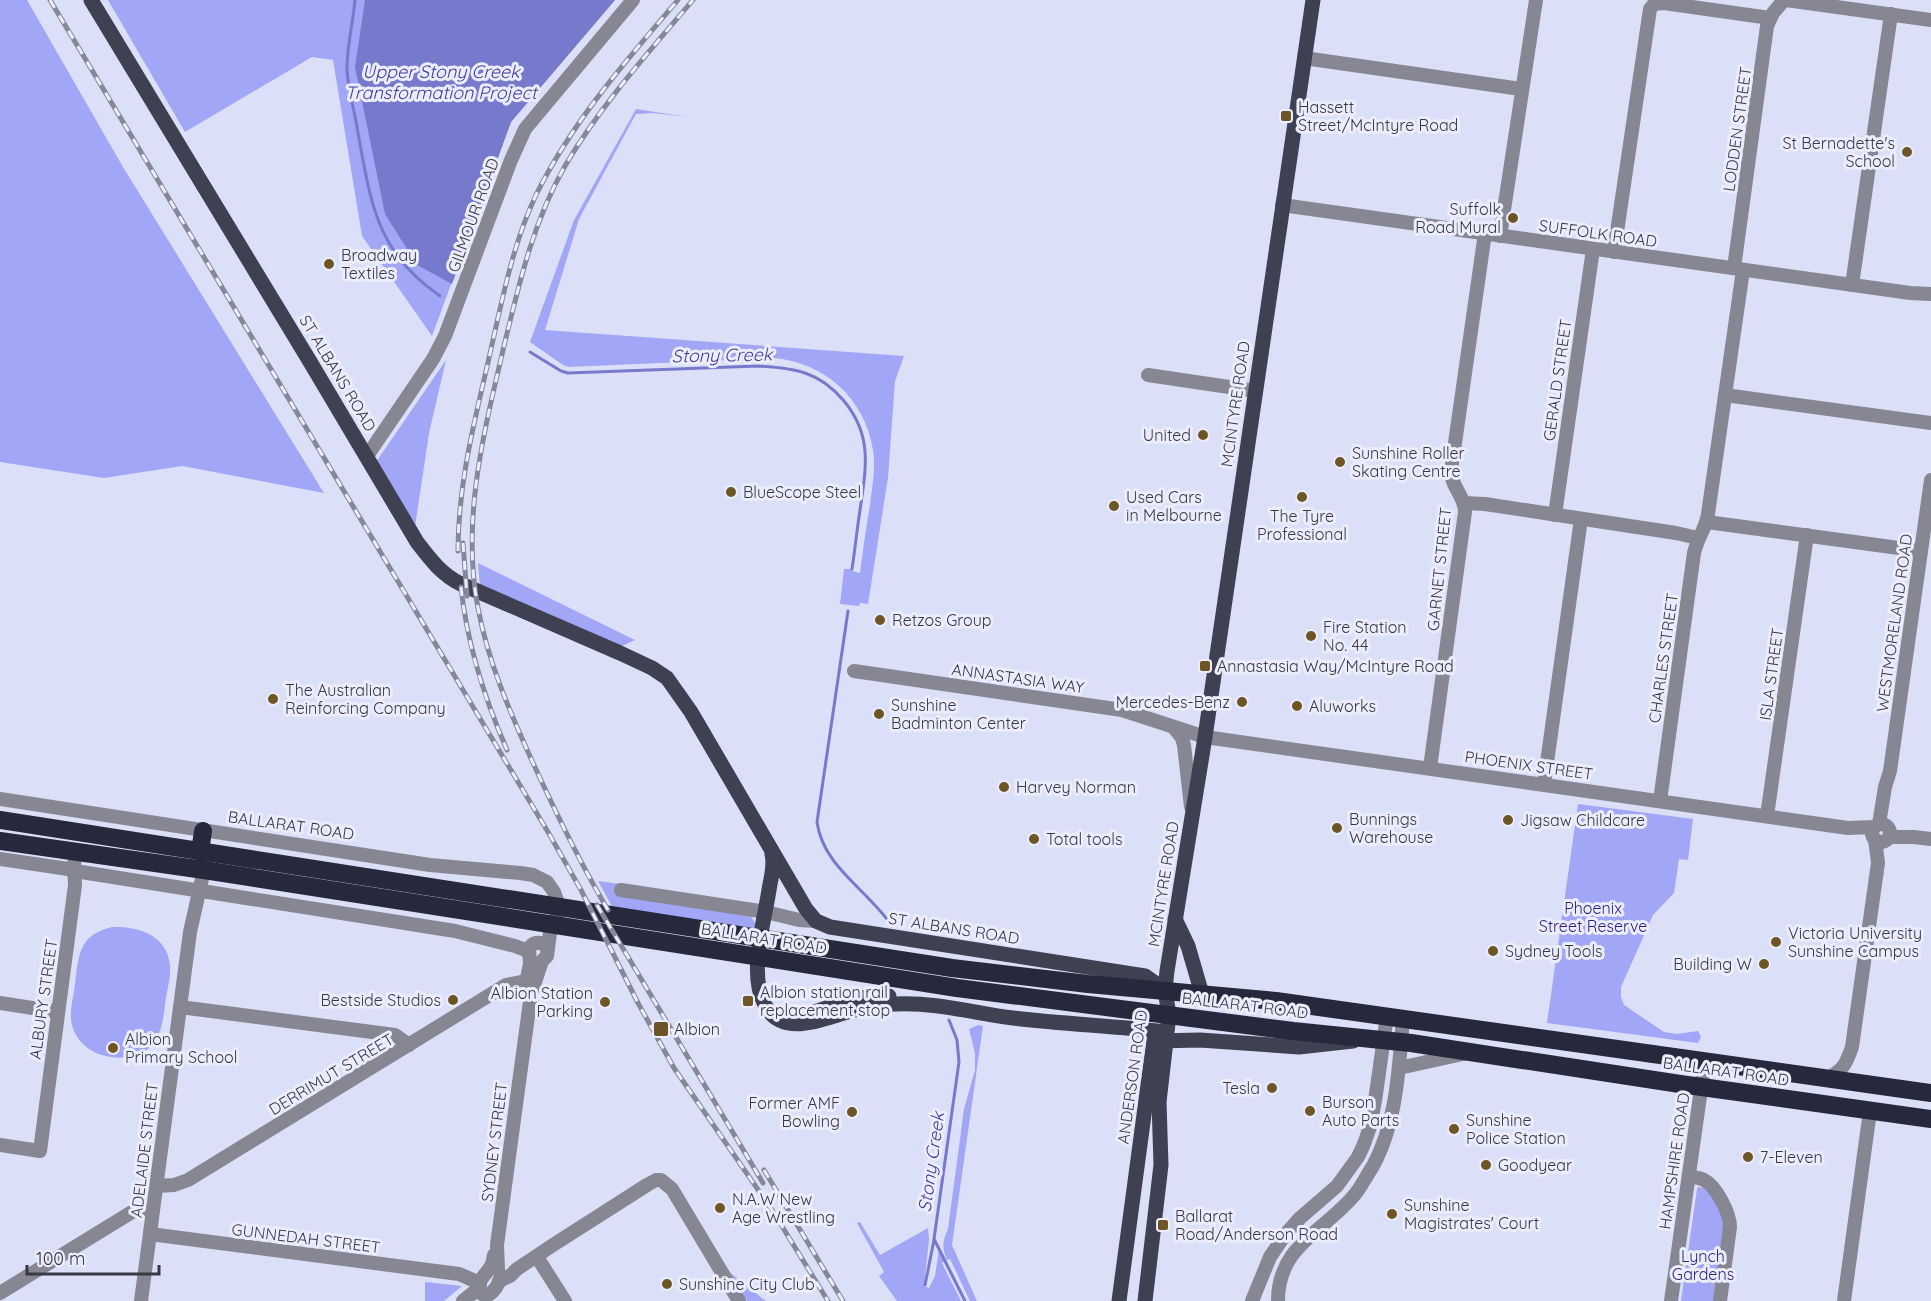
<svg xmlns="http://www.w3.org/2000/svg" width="1931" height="1301" viewBox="0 0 1931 1301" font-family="Quicksand,sans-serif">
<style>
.green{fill:#a1a6f7}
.water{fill:#7779cc}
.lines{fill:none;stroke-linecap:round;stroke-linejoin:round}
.stream{stroke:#7779cc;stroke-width:3}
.minor{stroke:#868792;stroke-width:14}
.major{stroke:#3f4052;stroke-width:15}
.highway{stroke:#27283b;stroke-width:18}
.rail-casing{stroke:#868899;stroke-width:5}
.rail{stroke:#ebedfc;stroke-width:3;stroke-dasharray:9;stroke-linecap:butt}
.poi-dot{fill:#6d5525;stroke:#ebedfc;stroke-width:2}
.labels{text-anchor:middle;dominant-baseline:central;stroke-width:6;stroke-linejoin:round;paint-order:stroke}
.poi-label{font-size:16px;fill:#383943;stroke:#ebedfc;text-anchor:start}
.street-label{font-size:16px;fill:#383943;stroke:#ebedfc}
.park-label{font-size:16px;fill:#2e1f82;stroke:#ebedfc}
.water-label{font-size:18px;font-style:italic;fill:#433b9e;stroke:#ebedfc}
</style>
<rect width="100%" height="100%" fill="#dcdff8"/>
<g class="green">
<polygon points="0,0 27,0 123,167 324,493 182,466 104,478 0,462"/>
<polygon points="108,0 615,0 511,122 432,336 362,236 333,60 312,57 185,132"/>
<path d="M636,109L688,117L653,113L636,114L579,219L545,330L904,356L895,381L888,478L868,604L860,603L859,606L840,604L844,569H852V571L860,573C863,550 866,528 870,505C872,487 876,468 873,450C865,398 824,362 773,358L569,367L563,365L530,342L574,220Z"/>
<polygon points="446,360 429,433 415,527 376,462"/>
<polygon points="478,563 635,640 622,646 480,588"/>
<polygon points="1578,804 1693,819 1688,860 1679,859 1674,893 1653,915 1621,987 1621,997 1624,1005 1664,1032 1677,1034 1698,1031 1701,1037 1698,1043 1547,1023"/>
<polygon points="598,881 620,884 750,915 755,923 755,931 614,910"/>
<path d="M112,927C138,926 167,935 170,965C171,976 168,987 166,997C163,1023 161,1052 129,1057C103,1061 74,1048 71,1019C70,1008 74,995 75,983C77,970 77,955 85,943C91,934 101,930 112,927Z"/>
<path d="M978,1025L983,1026L952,1245L977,1301H970L950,1259L947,1260C942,1248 942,1242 948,1229L964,1109L975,1070V1053L969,1029Z"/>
<polygon points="1698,1187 1706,1188 1724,1215 1725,1223 1715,1301 1681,1301 1697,1189"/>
<polygon points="860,1222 880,1255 928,1228 929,1240 924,1286 929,1288 935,1276 939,1249 944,1262 942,1263 961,1301 897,1301 879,1276 884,1272 857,1223"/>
<polygon points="728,1271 763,1299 766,1301 747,1301"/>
<polygon points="425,1282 462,1286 444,1301 425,1301"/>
</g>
<polygon class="water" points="365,0 615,0 511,122 452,284 417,265 385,214 355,67"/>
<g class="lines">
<g class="stream">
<path d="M355,0C353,22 347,46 347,69C348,90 355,112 358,133C371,203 376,252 440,296"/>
<path d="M530,352L561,371L568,373L758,366C794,368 819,371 844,401C873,436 866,468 860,510C857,530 855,549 852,569"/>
<path d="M848,611L817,822C823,867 868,890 892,926"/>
<polyline points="949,1020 957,1040 959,1062 934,1239 965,1301"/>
<polyline points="925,1285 934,1240"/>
</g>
<g class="minor">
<polyline points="1786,0 1931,20"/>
<polyline points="1304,58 1521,89"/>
<polyline points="1282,205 1910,293 1931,294"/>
<polyline points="1500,236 1536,0"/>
<polyline points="1614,252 1650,9 1654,4 1664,3 1770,18"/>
<polyline points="1734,268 1767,26 1773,13 1784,0"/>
<polyline points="1852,285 1891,14"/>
<polyline points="1148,375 1256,391"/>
<polyline points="1725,395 1931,423"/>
<polyline points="367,456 433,359 445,336 511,160 525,129 633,0"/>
<polyline points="1464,503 1485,504 1676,533 1698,538"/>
<polyline points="1555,515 1593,249"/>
<polyline points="1707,522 1921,551"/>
<polyline points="854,671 1122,710 1205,737 1848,828 1875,827"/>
<polyline points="1174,728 1182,738 1184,745 1191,807"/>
<path d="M1430,768L1465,512C1465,496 1451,487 1451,471L1485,233"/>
<polyline points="1544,784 1581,519"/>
<polyline points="0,799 430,865 520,873 533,875 547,882 554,892 558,903 557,917 550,933 547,956 542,961 531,994 497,1245 498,1269"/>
<path d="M1660,801L1694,553C1697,539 1706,528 1708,514L1743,270"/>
<polyline points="1767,816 1807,535"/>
<polyline points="1879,824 1885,787 1890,771 1931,480"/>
<circle cx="1881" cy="833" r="9"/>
<polyline points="1889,837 1914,837 1931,839"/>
<polyline points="0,859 75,870"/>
<polyline points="75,871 455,931 515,946 528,951"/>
<polyline points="621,890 766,912 799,920 816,921"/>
<path d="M525,988L530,964L529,948C534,941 542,941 547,948"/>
<polyline points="0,1003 58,1012"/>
<polyline points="180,1007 395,1035 409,1045"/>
<polyline points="1399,1068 1463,1054"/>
<path d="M1828,1078C1844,1069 1846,1064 1852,1047L1878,863L1875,839"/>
<polyline points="0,1145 40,1151 75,885 74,865 76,852"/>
<path d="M1689,1177C1694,1177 1700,1178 1704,1180C1716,1186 1730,1213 1730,1227L1720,1301"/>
<polyline points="157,1186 174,1185 188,1180 506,985 526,981"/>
<polyline points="150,1234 459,1274 480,1283"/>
<path d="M494,1255C493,1259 493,1263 491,1266C486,1276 475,1279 482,1294L486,1296C494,1293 500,1283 501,1275"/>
<polyline points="537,1257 565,1301"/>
<polyline points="499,1281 510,1276 517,1269 553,1245 647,1185 656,1180 661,1180 672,1189 739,1301"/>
<polyline points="0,1293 132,1212 143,1209 153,1210"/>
<polyline points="141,1301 190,932 204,870 200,852"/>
<polyline points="463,1301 479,1288"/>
<polyline points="1252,1301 1270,1257 1284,1236 1300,1218 1337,1186 1358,1157 1364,1144 1370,1127 1375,1101 1387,1016"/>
<path d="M1278,1301C1278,1244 1326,1231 1356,1193C1362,1185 1367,1175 1373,1166C1397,1122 1399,1067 1403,1018"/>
<polyline points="1671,1301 1705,1061"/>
<polyline points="1844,1301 1870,1111"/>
</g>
<g class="major">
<path d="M91,0L309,360L417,542C430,559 441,574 461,584L620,653L652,668L667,678L691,712L806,909L816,921L830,927L1145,976L1165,990"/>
<path d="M772,854C775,866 771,877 769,890C764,923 748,974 765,1005C783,1039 824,1018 851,1011C865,1007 881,1004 896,1004C935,1002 974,1013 1013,1018C1064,1024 1115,1026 1166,1032"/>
<polyline points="1175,919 1188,946 1202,994"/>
<polyline points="811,1013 856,998 889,996"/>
<polyline points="1156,1041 1200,1040 1299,1047 1353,1041"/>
<polyline points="1119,1301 1155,1033"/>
<polyline points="1145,1301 1161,1165 1159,1102 1169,1015 1165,990 1167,971 1205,737 1313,0"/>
</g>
<g class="highway">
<polyline points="0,820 952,968 1088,984 1276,1001 1931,1093"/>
<polyline points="0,841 204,870 957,988 1293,1031 1411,1043 1680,1084 1931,1119"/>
<polyline points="200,852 203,831"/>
</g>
<defs>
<g id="rail">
<polyline points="50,0 548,832 581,890 638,1003 674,1068 772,1210 828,1301"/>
<polyline points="463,543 467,596"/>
<path d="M458,551C458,489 472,431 486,371C500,312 510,250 536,195C572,122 625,62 678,0"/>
<path d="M461,587C467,645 484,697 507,750"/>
<polyline points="597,905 763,1183"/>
<path d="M608,910C580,863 556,813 533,763C510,712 488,662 478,608C461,519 484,432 504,346C519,284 533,222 565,166C600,106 648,53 693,0"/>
<polyline points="764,1170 843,1301"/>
</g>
</defs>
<use href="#rail" class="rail-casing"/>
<use href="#rail" class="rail"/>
</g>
<g class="poi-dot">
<rect x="1280" y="110" width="12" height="12" rx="3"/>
<circle cx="1907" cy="152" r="6"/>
<circle cx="1513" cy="218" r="6"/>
<circle cx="329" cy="264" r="6"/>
<circle cx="1203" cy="435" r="6"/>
<circle cx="1340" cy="462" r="6"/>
<circle cx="731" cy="492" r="6"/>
<circle cx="1302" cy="497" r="6"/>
<circle cx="1114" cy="506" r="6"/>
<circle cx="880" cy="620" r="6"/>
<circle cx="1311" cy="636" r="6"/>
<rect x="1199" y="660" width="12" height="12" rx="3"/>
<circle cx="273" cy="699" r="6"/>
<circle cx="1242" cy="702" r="6"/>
<circle cx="1297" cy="706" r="6"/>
<circle cx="879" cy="714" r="6"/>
<circle cx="1004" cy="787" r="6"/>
<circle cx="1508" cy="820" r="6"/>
<circle cx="1337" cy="828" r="6"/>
<circle cx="1034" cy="839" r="6"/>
<circle cx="1776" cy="942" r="6"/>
<circle cx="1493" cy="951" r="6"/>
<circle cx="1764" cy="964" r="6"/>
<circle cx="453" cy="1000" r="6"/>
<rect x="742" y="995" width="12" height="12" rx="3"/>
<circle cx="605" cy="1002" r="6"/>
<rect x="653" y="1021" width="16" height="16" rx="3"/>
<circle cx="113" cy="1048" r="6"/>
<circle cx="1272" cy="1088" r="6"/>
<circle cx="1310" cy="1111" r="6"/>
<circle cx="852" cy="1112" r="6"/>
<circle cx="1454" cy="1129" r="6"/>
<circle cx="1748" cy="1157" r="6"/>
<circle cx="1486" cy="1165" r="6"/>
<circle cx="720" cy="1208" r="6"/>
<circle cx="1392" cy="1214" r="6"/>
<rect x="1157" y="1219" width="12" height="12" rx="3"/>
<circle cx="667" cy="1284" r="6"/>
</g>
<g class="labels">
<g class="poi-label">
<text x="1298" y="107">Hassett<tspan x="1298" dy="18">Street/McIntyre Road</tspan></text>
<text x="1895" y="143" text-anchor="end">St Bernadette's<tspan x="1895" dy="18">School</tspan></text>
<text x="1501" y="209" text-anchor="end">Suffolk<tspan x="1501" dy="18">Road Mural</tspan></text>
<text x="341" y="255">Broadway<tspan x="341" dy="18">Textiles</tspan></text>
<text x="1191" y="435" text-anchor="end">United</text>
<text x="1352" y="453">Sunshine Roller<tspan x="1352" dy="18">Skating Centre</tspan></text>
<text x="743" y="492">BlueScope Steel</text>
<text x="1126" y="497">Used Cars<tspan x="1126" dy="18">in Melbourne</tspan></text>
<text x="1302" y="516" text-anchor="middle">The Tyre<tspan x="1302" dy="18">Professional</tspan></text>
<text x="892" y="620">Retzos Group</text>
<text x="1323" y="627">Fire Station<tspan x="1323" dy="18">No. 44</tspan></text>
<text x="1217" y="666">Annastasia Way/McIntyre Road</text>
<text x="285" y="690">The Australian<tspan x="285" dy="18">Reinforcing Company</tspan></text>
<text x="1230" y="702" text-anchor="end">Mercedes-Benz</text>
<text x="891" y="705">Sunshine<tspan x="891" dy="18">Badminton Center</tspan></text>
<text x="1309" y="706">Aluworks</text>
<text x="1016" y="787">Harvey Norman</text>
<text x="1349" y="819">Bunnings<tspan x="1349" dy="18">Warehouse</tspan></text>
<text x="1520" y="820">Jigsaw Childcare</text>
<text x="1046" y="839">Total tools</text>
<text x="1788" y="933">Victoria University<tspan x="1788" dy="18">Sunshine Campus</tspan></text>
<text x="1505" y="951">Sydney Tools</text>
<text x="1752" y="964" text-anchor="end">Building W</text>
<text x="760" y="992">Albion station rail<tspan x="760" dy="18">replacement stop</tspan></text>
<text x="593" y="993" text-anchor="end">Albion Station<tspan x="593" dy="18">Parking</tspan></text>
<text x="441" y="1000" text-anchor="end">Bestside Studios</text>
<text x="674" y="1029">Albion</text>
<text x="125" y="1039">Albion<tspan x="125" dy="18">Primary School</tspan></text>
<text x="1260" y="1088" text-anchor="end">Tesla</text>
<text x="1322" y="1102">Burson<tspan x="1322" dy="18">Auto Parts</tspan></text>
<text x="840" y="1103" text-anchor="end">Former AMF<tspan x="840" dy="18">Bowling</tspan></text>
<text x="1466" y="1120">Sunshine<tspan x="1466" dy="18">Police Station</tspan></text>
<text x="1760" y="1157">7-Eleven</text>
<text x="1498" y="1165">Goodyear</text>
<text x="732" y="1199">N.A.W New<tspan x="732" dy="18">Age Wrestling</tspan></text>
<text x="1404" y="1205">Sunshine<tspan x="1404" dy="18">Magistrates' Court</tspan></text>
<text x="1175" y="1216">Ballarat<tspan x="1175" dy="18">Road/Anderson Road</tspan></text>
<text x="679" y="1284">Sunshine City Club</text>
</g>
<g class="street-label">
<text transform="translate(1737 129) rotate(-82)">LODDEN STREET</text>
<text transform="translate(473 215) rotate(-70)">GILMOUR ROAD</text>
<text transform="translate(1598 233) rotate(8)">SUFFOLK ROAD</text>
<text transform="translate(338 373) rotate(59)">ST ALBANS ROAD</text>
<text transform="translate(1557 380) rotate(-82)">GERALD STREET</text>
<text transform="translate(1235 404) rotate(-82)">MCINTYRE ROAD</text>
<text transform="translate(1439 569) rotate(-84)">GARNET STREET</text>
<text transform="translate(1894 623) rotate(-82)">WESTMORELAND ROAD</text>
<text transform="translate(1663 658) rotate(-82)">CHARLES STREET</text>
<text transform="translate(1771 674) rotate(-82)">ISLA STREET</text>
<text transform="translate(1018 678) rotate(8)">ANNASTASIA WAY</text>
<text transform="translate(1529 765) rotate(8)">PHOENIX STREET</text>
<text transform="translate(291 825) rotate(8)">BALLARAT ROAD</text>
<text transform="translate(1163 884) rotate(-81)">MCINTYRE ROAD</text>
<text transform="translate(954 928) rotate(9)">ST ALBANS ROAD</text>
<text transform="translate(764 938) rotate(9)">BALLARAT ROAD</text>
<text transform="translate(43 999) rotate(-82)">ALBURY STREET</text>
<text transform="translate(1245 1005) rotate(7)">BALLARAT ROAD</text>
<text transform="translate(1726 1071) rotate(8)">BALLARAT ROAD</text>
<text transform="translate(331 1074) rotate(-31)">DERRIMUT STREET</text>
<text transform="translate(1132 1077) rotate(-82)">ANDERSON ROAD</text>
<text transform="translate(494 1142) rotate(-83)">SYDNEY STREET</text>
<text transform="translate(144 1150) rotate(-83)">ADELAIDE STREET</text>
<text transform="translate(1674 1161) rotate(-82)">HAMPSHIRE ROAD</text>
<text transform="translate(306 1238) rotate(7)">GUNNEDAH STREET</text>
</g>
<g class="park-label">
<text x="1593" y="908">Phoenix<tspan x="1593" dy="18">Street Reserve</tspan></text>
<text x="1703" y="1256">Lynch<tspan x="1703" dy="18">Gardens</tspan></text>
</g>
<g class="water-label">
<text x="441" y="71">Upper Stony Creek<tspan x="441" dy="21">Transformation Project</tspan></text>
<text transform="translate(722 355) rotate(-1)">Stony Creek</text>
<text transform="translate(931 1162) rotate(-82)">Stony Creek</text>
</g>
</g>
<path d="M27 1265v9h132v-9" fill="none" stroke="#383943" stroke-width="3"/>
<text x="36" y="1265" font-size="18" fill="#383943" stroke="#ebedfc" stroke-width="4.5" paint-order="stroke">100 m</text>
</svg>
